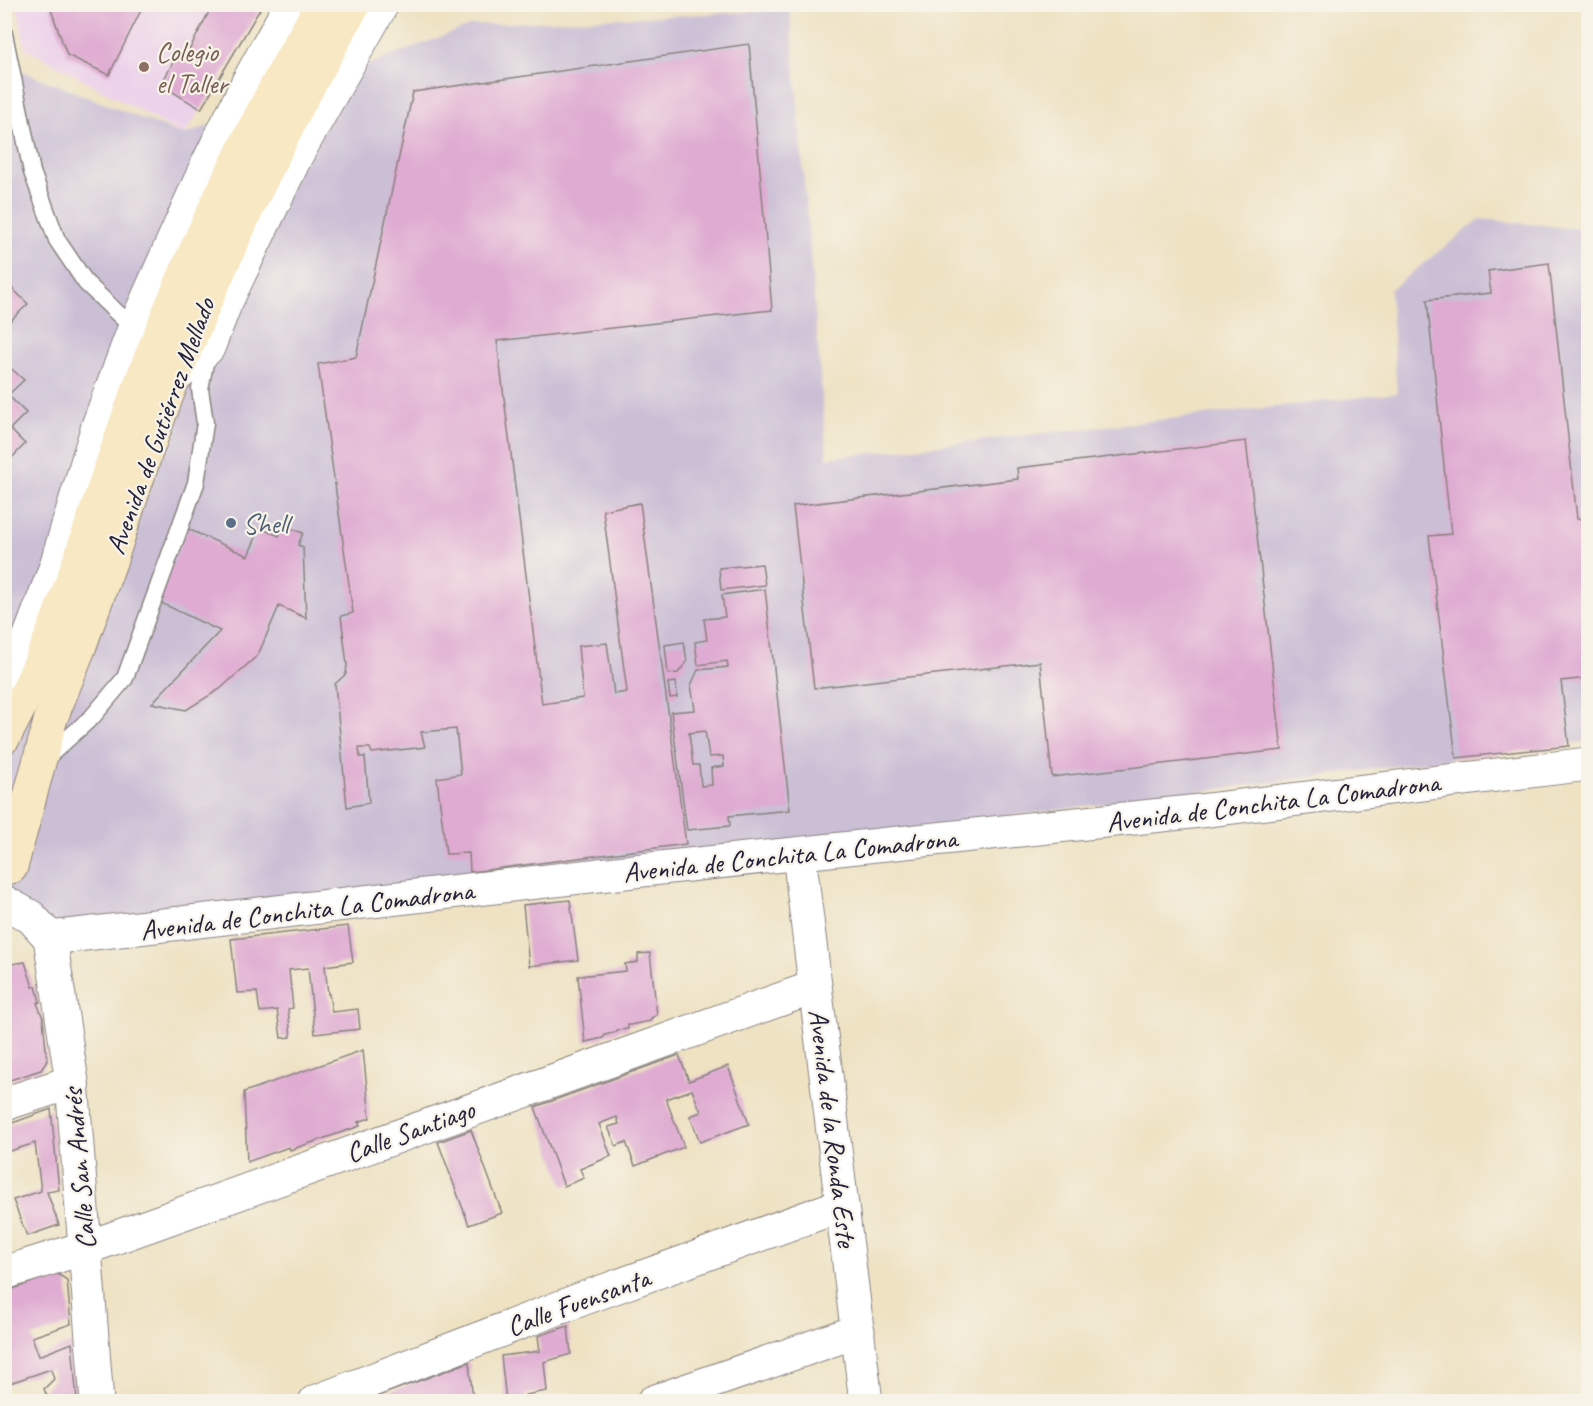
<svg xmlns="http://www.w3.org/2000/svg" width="1593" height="1406" viewBox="0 0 1593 1406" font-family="Caveat,sans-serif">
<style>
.built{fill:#ecd1ea}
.industrial{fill:#cbbfd5}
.building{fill:#dfabd2;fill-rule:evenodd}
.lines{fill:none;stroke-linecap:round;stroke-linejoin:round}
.service-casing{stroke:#88827f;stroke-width:19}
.minor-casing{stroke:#88827f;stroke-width:35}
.secondary-casing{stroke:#88827f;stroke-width:35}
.service{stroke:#fff;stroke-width:16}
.minor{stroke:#fff;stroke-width:33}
.secondary{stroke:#f8e8c3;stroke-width:33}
.education-dot{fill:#8d6e63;stroke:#f7f3e8;stroke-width:2}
.service-dot{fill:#5c6f8a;stroke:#f7f3e8;stroke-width:2}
.labels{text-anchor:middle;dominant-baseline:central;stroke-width:4.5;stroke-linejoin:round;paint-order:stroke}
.education-label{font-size:28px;fill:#785e54;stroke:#f7f3e8;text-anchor:start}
.street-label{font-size:28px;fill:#22223b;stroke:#f7f3e8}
.service-label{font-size:28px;fill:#4e5e75;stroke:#f7f3e8;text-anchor:start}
</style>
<rect width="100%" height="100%" fill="#f7f3e8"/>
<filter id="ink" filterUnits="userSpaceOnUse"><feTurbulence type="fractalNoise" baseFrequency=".0167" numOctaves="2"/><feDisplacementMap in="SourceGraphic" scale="12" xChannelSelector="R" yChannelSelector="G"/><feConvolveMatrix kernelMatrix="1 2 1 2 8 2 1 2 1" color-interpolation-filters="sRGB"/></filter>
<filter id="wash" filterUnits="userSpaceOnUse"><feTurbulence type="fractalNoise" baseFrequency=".008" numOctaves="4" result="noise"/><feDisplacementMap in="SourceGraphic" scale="24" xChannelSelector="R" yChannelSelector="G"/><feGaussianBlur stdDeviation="1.35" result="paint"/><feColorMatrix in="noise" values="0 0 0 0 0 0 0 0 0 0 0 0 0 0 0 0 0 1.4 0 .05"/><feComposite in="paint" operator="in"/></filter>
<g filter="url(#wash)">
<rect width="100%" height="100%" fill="#eee2c3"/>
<polygon class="built" points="17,5 262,5 216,87 184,135 25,48"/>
<polygon class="industrial" points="790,10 827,458 1397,393 1390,290 1480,219 1588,230 1588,741 709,855 53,927 5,914 4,21 16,69 184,135 472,25"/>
<g id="blocks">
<g class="building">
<polygon points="49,4 144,4 109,75 67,55"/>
<polygon points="213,4 263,4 201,109 161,85 177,55 185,58"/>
<polygon points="749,44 772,310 497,341 542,704 583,698 578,646 607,643 614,694 627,692 603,510 640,503 686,844 470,872 469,853 446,854 437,778 461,774 456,729 421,732 425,747 372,753 370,748 359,748 360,757 365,757 369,803 347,807 335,684 346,674 347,665 341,616 353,613 318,364 356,357 413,92"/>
<polygon points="4,113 11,140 4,141"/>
<polygon points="1549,263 1577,519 1588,518 1588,678 1561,681 1569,746 1456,758 1429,536 1451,534 1427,300 1491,293 1488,271"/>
<polygon points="4,280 28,304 4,327"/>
<polygon points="4,362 24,380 8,395 26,413 10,429 25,444 4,466"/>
<polygon points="1246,441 1282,750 1052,777 1040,662 814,688 793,506 1018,479 1017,468"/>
<polygon points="283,525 303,533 298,545 303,547 306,618 279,606 258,655 220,689 186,710 152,703 220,631 157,601 188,529 248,556 260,528 279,536"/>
<polygon points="762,564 765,585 721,590 719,568"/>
<path d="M765,589L790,810L729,816L730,826L687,830L671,712L695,710L691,685L698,670L728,667L727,661L698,665L695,642L707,640L704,619L725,617L722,595ZM705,731L709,757L723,756L724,766L711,768L712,785L701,786L699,765H693L689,733Z"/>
<polygon points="684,642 687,662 678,673 668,674 665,645"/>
<polygon points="676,682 677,697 670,698 668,683"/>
<polygon points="570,900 578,960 529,966 523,905"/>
<polygon points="348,926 353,962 325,966 328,994 329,994 332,1012 358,1009 360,1029 315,1034 308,968 289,970 293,1008 288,1009 291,1037 281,1038 277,1010 260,1012 257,992 237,993 231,939"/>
<polygon points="650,953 657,1015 651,1018 651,1021 630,1025 628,1025 628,1029 617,1030 617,1032 605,1035 603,1038 585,1042 578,976 626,971 625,964 638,962 638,954"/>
<polygon points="25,962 33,987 36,986 40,1002 37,1003 43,1018 47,1061 41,1070 4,1082 4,965"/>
<polygon points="363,1050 370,1118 358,1122 360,1126 290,1150 289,1147 247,1162 244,1092"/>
<polygon points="679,1055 689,1081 728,1066 749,1124 700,1142 690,1116 701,1112 692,1090 666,1099 684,1147 635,1166 626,1142 616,1146 608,1127 619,1124 617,1117 599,1124 611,1156 580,1169 584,1178 564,1186 535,1107"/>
<polygon points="51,1109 59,1190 47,1192 59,1225 27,1236 13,1200 41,1191 35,1143 4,1153 4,1126"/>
<polygon points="471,1130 502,1213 469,1225 438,1142"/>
<polygon points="56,1273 67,1280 71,1324 32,1337 39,1356 72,1343 77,1401 49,1401 44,1389 54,1379 51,1369 10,1383 5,1369 5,1292"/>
<polygon points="568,1326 571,1354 544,1362 547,1391 525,1395 526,1401 506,1401 501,1356 540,1351 538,1336"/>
<polygon points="469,1362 473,1401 365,1401"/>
</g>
</g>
</g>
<g filter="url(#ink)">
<use href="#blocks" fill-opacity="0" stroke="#88827f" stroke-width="1.5"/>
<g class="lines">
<defs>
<g id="service">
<polyline points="4,34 32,172 57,240 86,283 134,329"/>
<polyline points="44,760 93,716 125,678 196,483 205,423 200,389 207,353"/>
</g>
<g id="minor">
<polyline points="173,379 208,348 225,304 296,156 382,4"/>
<polyline points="20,700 26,646 55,569 98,426 134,329 207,165 248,82 291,4"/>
<polyline points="799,854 866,1402"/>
<polyline points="4,902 31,917 50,938 660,868 1200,811 1588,764"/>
<polyline points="50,938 72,1082 97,1402"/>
<polyline points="4,1104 72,1082"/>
<polyline points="4,1273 100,1243 815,987"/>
<polyline points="315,1402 582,1299 842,1205"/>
<polyline points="653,1402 858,1331"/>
</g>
<g id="secondary">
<path d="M4,737C68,621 98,492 146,369C182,276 224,184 271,96C287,65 305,35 322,4"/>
<polyline points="11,867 51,718 79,648 110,562 145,455 173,379 207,298 249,205 296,109 354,4"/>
</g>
</defs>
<use href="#service" class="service-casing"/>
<use href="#minor" class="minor-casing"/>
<use href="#secondary" class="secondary-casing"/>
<use href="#service" class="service"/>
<use href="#minor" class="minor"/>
<use href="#secondary" class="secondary"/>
</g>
</g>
<circle class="education-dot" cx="144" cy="67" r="6"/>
<circle class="service-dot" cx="231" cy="523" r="6"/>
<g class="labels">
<g class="education-label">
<text x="156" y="51">Colegio<tspan x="156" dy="32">el Taller</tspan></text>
</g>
<g class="street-label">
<text transform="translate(160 426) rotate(-70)">Avenida de Gutiérrez Mellado</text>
<text transform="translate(1273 802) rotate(-7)">Avenida de Conchita La Comadrona</text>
<text transform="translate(790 855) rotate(-6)">Avenida de Conchita La Comadrona</text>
<text transform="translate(307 910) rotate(-7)">Avenida de Conchita La Comadrona</text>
<text transform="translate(833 1128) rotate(83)">Avenida de la Ronda Este</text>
<text transform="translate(410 1131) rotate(-20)">Calle Santiago</text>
<text transform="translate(79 1169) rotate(-95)">Calle San Andrés</text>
<text transform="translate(578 1302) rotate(-20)">Calle Fuensanta</text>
</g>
<g class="service-label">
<text x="243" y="523">Shell</text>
</g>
</g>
<rect width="1593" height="1406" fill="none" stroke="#f7f3e8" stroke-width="24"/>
</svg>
